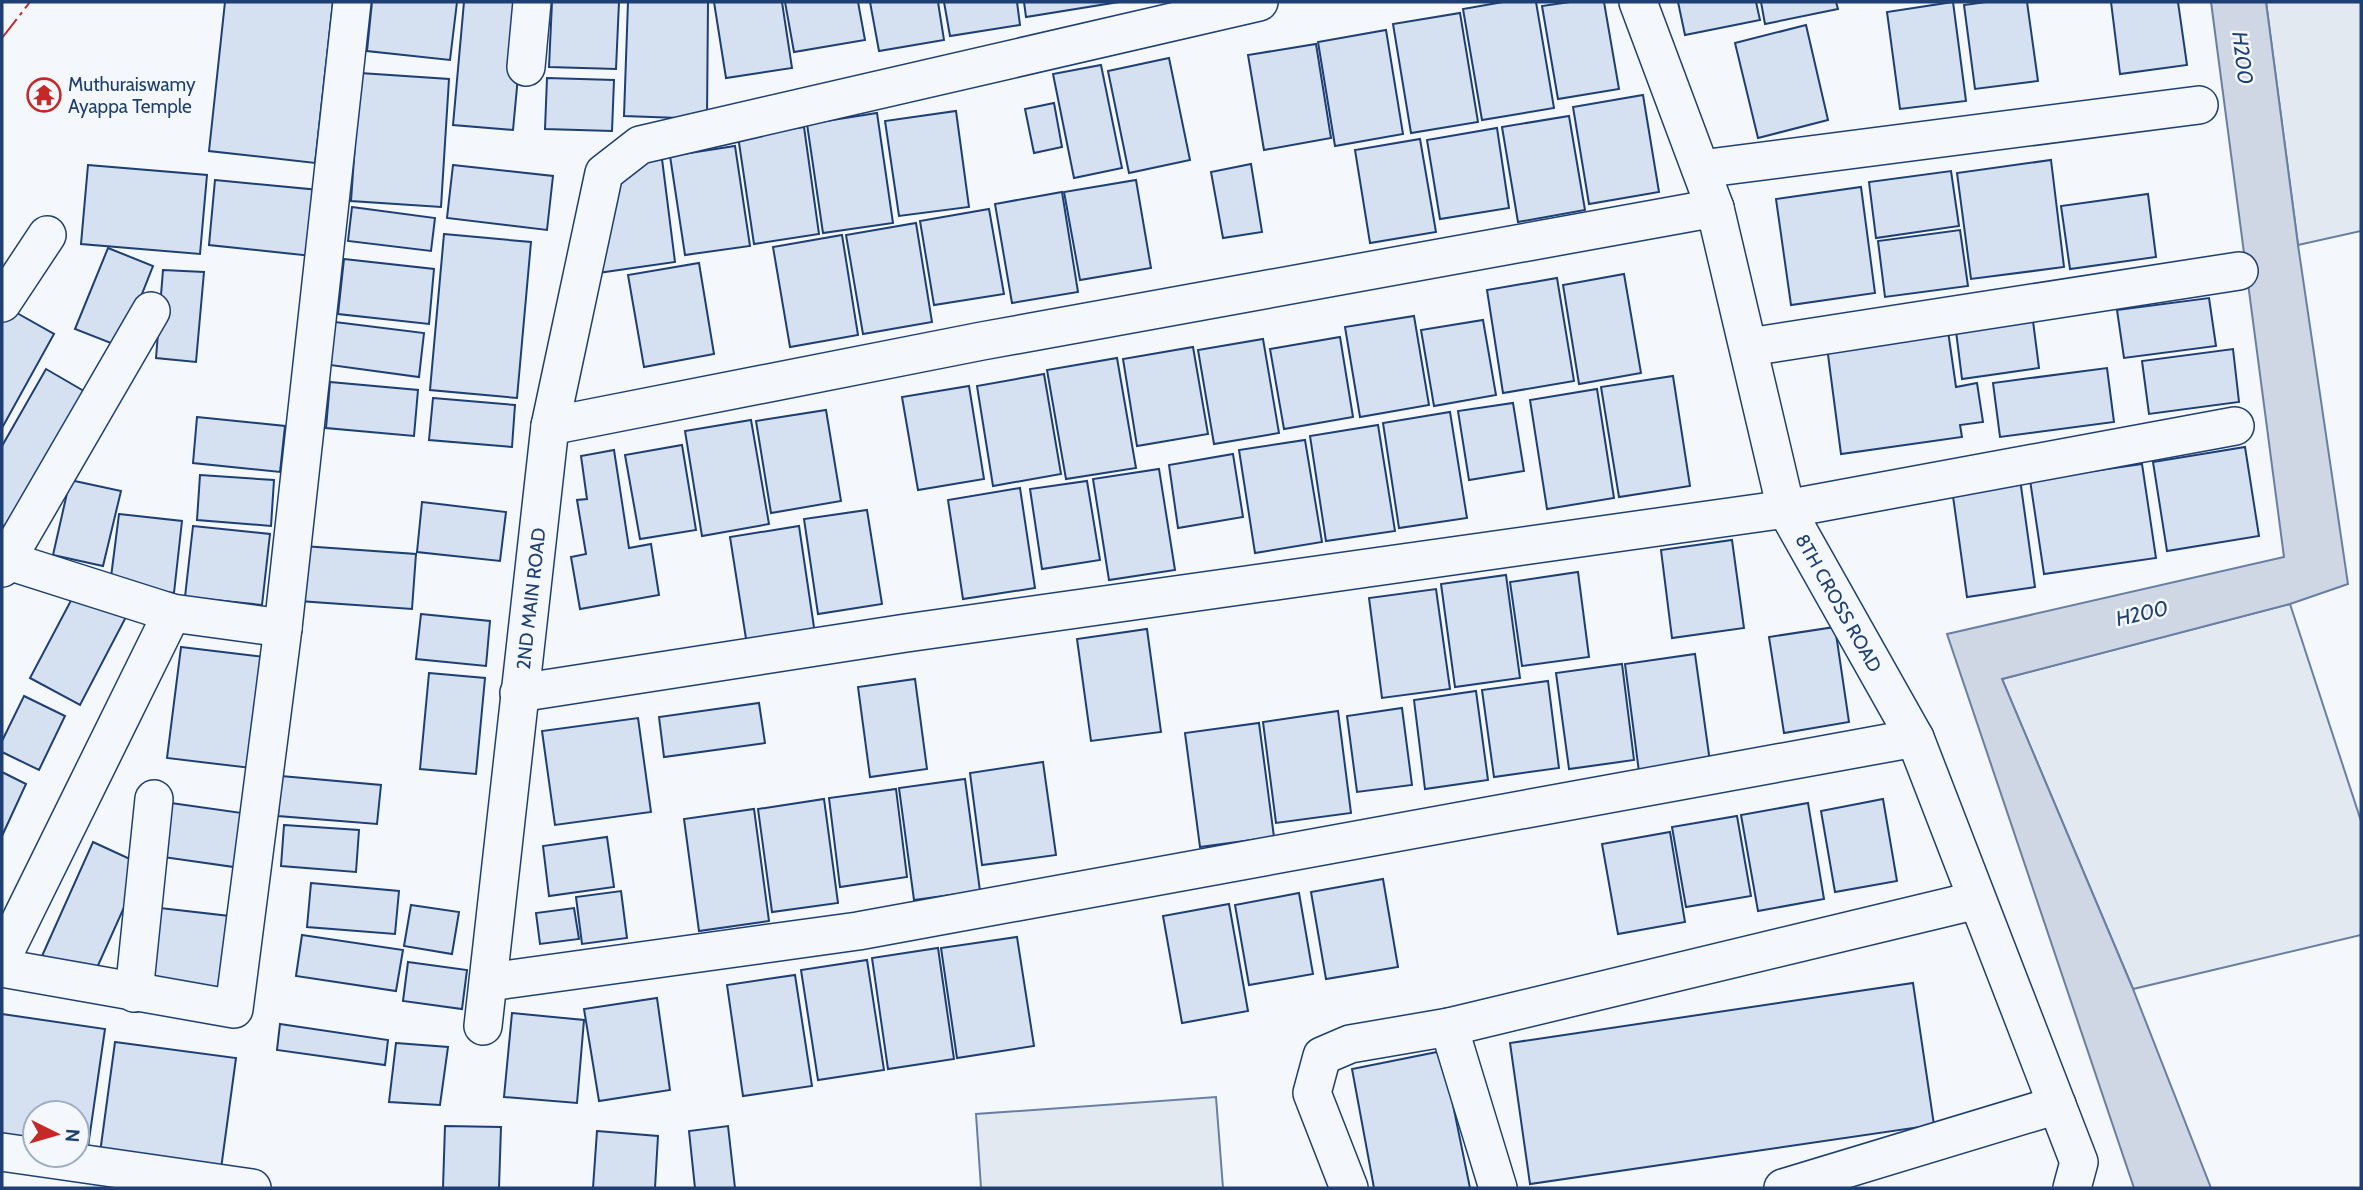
<svg xmlns="http://www.w3.org/2000/svg" width="2363" height="1190" viewBox="0 0 2363 1190" font-family="Cabin,sans-serif">
<style>
.green{fill:#e3e9f0;stroke:#687fa3;stroke-width:2}
.water{fill:#cfd7e4;stroke:#687fa3;stroke-width:2}
.building{fill:#d5e0f0;stroke:#1d3f73;stroke-width:2}
.lines{fill:none;stroke-linecap:round;stroke-linejoin:round}
.street-casing{stroke:#1d3f73;stroke-width:40}
.street{stroke:#f4f7fb;stroke-width:37}
.power{stroke:#c62828;stroke-width:2;stroke-dasharray:24 5 3.5 5;stroke-linecap:butt}
.labels{text-anchor:middle;dominant-baseline:central;stroke-width:5;stroke-linejoin:round;paint-order:stroke}
.poi-label{font-size:19px;fill:#1d3f73;stroke:#f4f7fb;text-anchor:start}
.street-label{font-size:19px;fill:#1d3f73;stroke:#f4f7fb}
.water-label{font-size:21px;font-style:italic;fill:#1d3f73;stroke:#f4f7fb}
</style>
<rect width="100%" height="100%" fill="#f4f7fb"/>
<g class="green">
<polygon points="2266,2 2361,2 2361,231 2298,245"/>
<polygon points="2290,604 2361,821 2361,935 2133,989 2002,679"/>
<polygon points="1216,1097 1223,1188 981,1188 976,1114"/>
</g>
<polygon class="water" points="2211,2 2266,2 2298,245 2348,584 2290,604 2002,679 2133,989 2211,1188 2134,1188 1947,634 2284,557"/>
<g class="building">
<polygon points="225,2 333,2 315,163 209,151"/>
<polygon points="372,2 457,2 450,60 367,51"/>
<polygon points="464,2 525,2 513,130 453,125"/>
<polygon points="552,2 619,2 616,69 549,67"/>
<polygon points="628,2 708,2 707,119 624,116"/>
<polygon points="714,2 782,2 792,68 726,78"/>
<polygon points="785,2 858,2 865,40 794,52"/>
<polygon points="870,2 938,2 944,40 879,51"/>
<polygon points="944,2 1017,2 1020,25 950,36"/>
<polygon points="1024,2 1119,2 1026,17"/>
<polygon points="1503,2 1536,2 1554,108 1482,120 1463,9"/>
<polygon points="1570,2 1604,2 1619,89 1558,99 1542,6"/>
<polygon points="1678,2 1756,2 1760,20 1685,35"/>
<polygon points="1761,2 1836,2 1838,9 1765,24"/>
<polygon points="1953,2 1966,101 1900,109 1887,12"/>
<polygon points="1986,2 2027,2 2038,81 1975,89 1964,5"/>
<polygon points="2111,2 2178,2 2187,65 2120,74"/>
<polygon points="1460,13 1478,122 1411,133 1393,24"/>
<polygon points="1806,25 1828,120 1758,138 1735,43"/>
<polygon points="1386,30 1403,134 1335,146 1318,42"/>
<polygon points="1316,44 1331,138 1264,150 1248,55"/>
<polygon points="1169,58 1190,160 1129,173 1108,71"/>
<polygon points="1101,65 1122,168 1074,178 1053,74"/>
<polygon points="360,73 449,79 441,207 351,201"/>
<polygon points="547,78 614,80 612,131 545,129"/>
<polygon points="1643,95 1659,192 1589,204 1573,107"/>
<polygon points="1054,103 1062,147 1034,153 1025,109"/>
<polygon points="956,111 969,207 899,216 885,121"/>
<polygon points="877,113 893,223 823,233 807,124"/>
<polygon points="1569,116 1585,210 1518,222 1502,127"/>
<polygon points="804,127 819,234 754,244 738,136"/>
<polygon points="1497,128 1509,208 1440,219 1427,140"/>
<polygon points="1420,139 1436,232 1370,243 1355,150"/>
<polygon points="735,146 750,246 685,255 670,156"/>
<polygon points="661,151 675,262 598,273 615,179"/>
<polygon points="2051,160 2064,267 1971,279 1957,173"/>
<polygon points="1251,164 1262,232 1223,238 1211,172"/>
<polygon points="88,165 207,175 200,254 81,244"/>
<polygon points="453,165 553,176 547,230 447,218"/>
<polygon points="1951,171 1959,226 1876,238 1869,182"/>
<polygon points="215,180 319,190 312,256 209,245"/>
<polygon points="1136,180 1151,268 1080,280 1064,192"/>
<polygon points="1861,187 1875,293 1791,305 1776,199"/>
<polygon points="1062,192 1078,292 1012,303 995,204"/>
<polygon points="2148,194 2156,257 2070,269 2061,206"/>
<polygon points="352,207 435,218 431,251 348,241"/>
<polygon points="989,209 1004,294 934,305 920,221"/>
<polygon points="916,223 932,322 863,334 846,235"/>
<polygon points="1960,230 1968,286 1885,297 1878,241"/>
<polygon points="444,234 531,242 517,398 430,390"/>
<polygon points="842,235 858,335 790,347 773,247"/>
<polygon points="108,248 153,266 121,347 75,329"/>
<polygon points="344,259 434,269 429,324 338,314"/>
<polygon points="699,263 714,354 644,367 628,275"/>
<polygon points="163,270 204,272 196,362 156,358"/>
<polygon points="1624,274 1641,373 1579,384 1563,285"/>
<polygon points="1557,278 1574,381 1503,393 1487,290"/>
<polygon points="2209,298 2216,346 2124,358 2117,310"/>
<polygon points="8,308 54,334 2,428 2,319"/>
<polygon points="1414,316 1429,405 1360,417 1345,327"/>
<polygon points="1483,320 1496,395 1434,406 1421,330"/>
<polygon points="2033,321 2039,368 1962,379 1956,331"/>
<polygon points="335,322 424,333 419,377 330,365"/>
<polygon points="1948,331 1956,387 1977,383 1983,422 1960,425 1962,437 1841,454 1827,347"/>
<polygon points="1340,337 1353,417 1284,429 1270,349"/>
<polygon points="1263,339 1279,433 1214,444 1198,350"/>
<polygon points="1193,347 1208,434 1137,446 1123,359"/>
<polygon points="2233,349 2239,402 2149,414 2142,361"/>
<polygon points="1117,358 1136,468 1066,479 1047,370"/>
<polygon points="2107,368 2114,422 2000,437 1993,383"/>
<polygon points="46,369 89,394 9,530 2,525 2,446"/>
<polygon points="1044,374 1061,474 993,486 977,386"/>
<polygon points="1673,376 1690,486 1619,497 1601,387"/>
<polygon points="330,382 418,390 414,436 326,428"/>
<polygon points="969,386 984,479 918,490 902,397"/>
<polygon points="1597,389 1614,498 1547,509 1530,400"/>
<polygon points="433,398 515,405 512,447 429,440"/>
<polygon points="1513,403 1524,471 1469,480 1458,411"/>
<polygon points="826,410 841,501 771,513 756,421"/>
<polygon points="1450,412 1467,518 1399,528 1383,423"/>
<polygon points="197,417 285,426 280,472 193,463"/>
<polygon points="751,420 769,524 702,536 685,431"/>
<polygon points="1378,425 1395,531 1326,541 1310,436"/>
<polygon points="1305,440 1322,542 1255,553 1239,450"/>
<polygon points="682,445 696,530 640,539 625,455"/>
<polygon points="2245,447 2259,536 2167,551 2153,462"/>
<polygon points="614,450 629,548 651,544 659,595 580,609 571,557 586,554 577,500 587,499 581,456"/>
<polygon points="1233,454 1243,517 1178,528 1169,465"/>
<polygon points="2142,464 2156,558 2044,574 2030,480"/>
<polygon points="1159,469 1175,570 1109,580 1093,479"/>
<polygon points="200,475 274,480 271,526 197,520"/>
<polygon points="2020,479 2035,587 1967,597 1952,489"/>
<polygon points="70,480 121,491 103,566 53,555"/>
<polygon points="1087,481 1100,560 1042,569 1030,489"/>
<polygon points="1020,488 1035,588 963,599 948,500"/>
<polygon points="422,502 506,512 500,561 417,552"/>
<polygon points="867,510 882,604 818,614 804,519"/>
<polygon points="119,514 182,521 174,593 110,585"/>
<polygon points="193,526 270,534 262,605 185,597"/>
<polygon points="799,526 815,634 747,645 730,537"/>
<polygon points="1732,540 1744,628 1672,638 1661,550"/>
<polygon points="303,546 416,554 412,609 299,601"/>
<polygon points="1578,572 1589,657 1522,666 1510,582"/>
<polygon points="1506,575 1520,678 1455,687 1441,584"/>
<polygon points="1436,589 1450,689 1382,698 1369,598"/>
<polygon points="76,591 126,617 80,705 30,678"/>
<polygon points="421,614 490,621 486,666 416,659"/>
<polygon points="1835,627 1849,722 1784,733 1769,637"/>
<polygon points="1147,629 1161,732 1091,741 1077,639"/>
<polygon points="181,647 265,657 251,768 167,758"/>
<polygon points="1695,654 1710,762 1639,772 1625,664"/>
<polygon points="1622,664 1634,760 1569,769 1556,673"/>
<polygon points="429,673 485,678 476,774 420,769"/>
<polygon points="915,679 927,769 870,777 858,687"/>
<polygon points="1548,681 1559,768 1494,777 1482,690"/>
<polygon points="1476,691 1488,780 1425,789 1414,700"/>
<polygon points="24,696 65,716 39,770 2,752 2,741"/>
<polygon points="759,703 765,743 664,757 659,717"/>
<polygon points="1402,708 1412,785 1357,792 1347,716"/>
<polygon points="1338,711 1351,813 1276,823 1263,722"/>
<polygon points="638,718 651,812 555,825 542,731"/>
<polygon points="1259,723 1274,837 1200,847 1185,733"/>
<polygon points="1043,762 1056,855 982,865 970,773"/>
<polygon points="2,772 26,784 2,836"/>
<polygon points="281,776 381,785 377,824 278,816"/>
<polygon points="965,779 980,891 914,900 899,788"/>
<polygon points="896,789 907,877 840,887 829,798"/>
<polygon points="824,799 838,903 772,912 758,809"/>
<polygon points="1883,799 1897,881 1835,892 1821,811"/>
<polygon points="164,802 242,813 234,867 156,856"/>
<polygon points="1808,803 1824,899 1758,911 1741,815"/>
<polygon points="754,809 769,921 699,931 684,819"/>
<polygon points="1737,816 1751,896 1686,907 1672,827"/>
<polygon points="284,825 359,830 356,872 281,866"/>
<polygon points="1670,832 1685,922 1618,934 1602,844"/>
<polygon points="607,837 614,887 549,896 543,846"/>
<polygon points="93,842 143,865 92,979 42,956"/>
<polygon points="1383,879 1398,967 1326,979 1311,892"/>
<polygon points="311,883 399,891 395,934 307,927"/>
<polygon points="621,891 627,938 582,944 576,897"/>
<polygon points="1299,893 1313,974 1249,985 1235,905"/>
<polygon points="1229,904 1248,1011 1182,1023 1163,916"/>
<polygon points="411,905 459,912 452,954 404,946"/>
<polygon points="160,908 238,917 228,1001 150,992"/>
<polygon points="574,908 579,939 540,944 536,913"/>
<polygon points="302,935 403,950 396,991 296,976"/>
<polygon points="1017,937 1034,1046 957,1058 941,948"/>
<polygon points="938,948 954,1059 888,1069 872,958"/>
<polygon points="867,960 884,1070 818,1080 801,970"/>
<polygon points="408,962 467,970 462,1009 403,1001"/>
<polygon points="795,975 812,1086 743,1096 727,985"/>
<polygon points="1913,983 1934,1125 1530,1184 1510,1043"/>
<polygon points="657,998 670,1090 599,1101 584,1009"/>
<polygon points="512,1013 584,1020 577,1103 504,1097"/>
<polygon points="2,1014 105,1029 88,1147 77,1146 77,1113 35,1113 35,1139 2,1134"/>
<polygon points="280,1024 388,1040 385,1065 277,1050"/>
<polygon points="115,1042 236,1058 221,1169 100,1153"/>
<polygon points="396,1043 448,1047 440,1105 389,1102"/>
<polygon points="1442,1051 1470,1188 1374,1188 1352,1069"/>
<polygon points="445,1126 501,1127 499,1188 443,1188"/>
<polygon points="728,1126 735,1188 695,1188 689,1131"/>
<polygon points="597,1131 658,1136 655,1188 593,1188"/>
</g>
<g class="lines">
<defs>
<g id="street">
<path id="s1" d="M1638,2L1715,208L1786,509L1915,738L2079,1162L2072,1188"/>
<polyline points="526,67 532,2"/>
<polyline points="1701,169 2199,105"/>
<polyline points="2,303 47,235"/>
<polyline points="1749,347 2239,271"/>
<polyline points="550,426 982,341 1715,208"/>
<polyline points="2,559 172,613 283,628"/>
<polyline points="2,568 151,311"/>
<polyline points="519,693 906,633 1786,509 2235,426"/>
<polyline points="2,958 172,613"/>
<polyline points="2,968 234,1009 283,628 352,2"/>
<polyline points="489,982 858,931 1915,738"/>
<polyline points="134,993 154,799"/>
<path id="s2" d="M483,1026L550,426L604,173L640,145L1259,2"/>
<polyline points="1449,1027 1498,1188"/>
<polyline points="2,1152 252,1188"/>
<polyline points="1349,1188 1312,1093 1322,1056 1350,1044 1449,1027 1977,900"/>
<polyline points="1783,1188 2057,1105"/>
</g>
</defs>
<use href="#street" class="street-casing"/>
<use href="#street" class="street"/>
<polyline class="power" points="2,38 30,2"/>
</g>
<defs>
<symbol id="temple-ring" viewBox="-11 -11 22 22"><circle r="9.5" fill="#f4f7fb" stroke="#c62828" stroke-width="1.5"/><path d="M0-6L5-2H3V0L6.5 2.5H4V6H1.5V3h-3V6H-4V2.5H-6.5L-3 0V-2H-5Z" fill="#c62828"/></symbol>
</defs>
<g fill-rule="evenodd">
<use href="#temple-ring" x="25" y="76" width="38" height="38"/>
</g>
<g class="labels">
<g class="poi-label">
<text x="68" y="84">Muthuraiswamy<tspan x="68" dy="22">Ayappa Temple</tspan></text>
</g>
<g class="street-label">
<text stroke="none"><textPath href="#s2" startOffset="430">2ND MAIN ROAD</textPath></text>
<text stroke="none"><textPath href="#s1" startOffset="637">8TH CROSS ROAD</textPath></text>
</g>
<g class="water-label">
<text transform="translate(2243 58) rotate(83)">H200</text>
<text transform="translate(2142 613) rotate(-13)">H200</text>
</g>
</g>
<rect width="2363" height="1190" fill="none" stroke="#1d3f73" stroke-width="7"/>
<g transform="translate(56 1134) rotate(95)"><circle r="33" fill="#f4f7fb" stroke="#9eadc5" stroke-width="2"/>
<path d="M0-5L12 26L0 18L-12 26Z" fill="#c62828"/>
<text y="-10" font-size="19" font-weight="bold" text-anchor="middle" fill="#1d3f73">N</text>
</g>
</svg>
